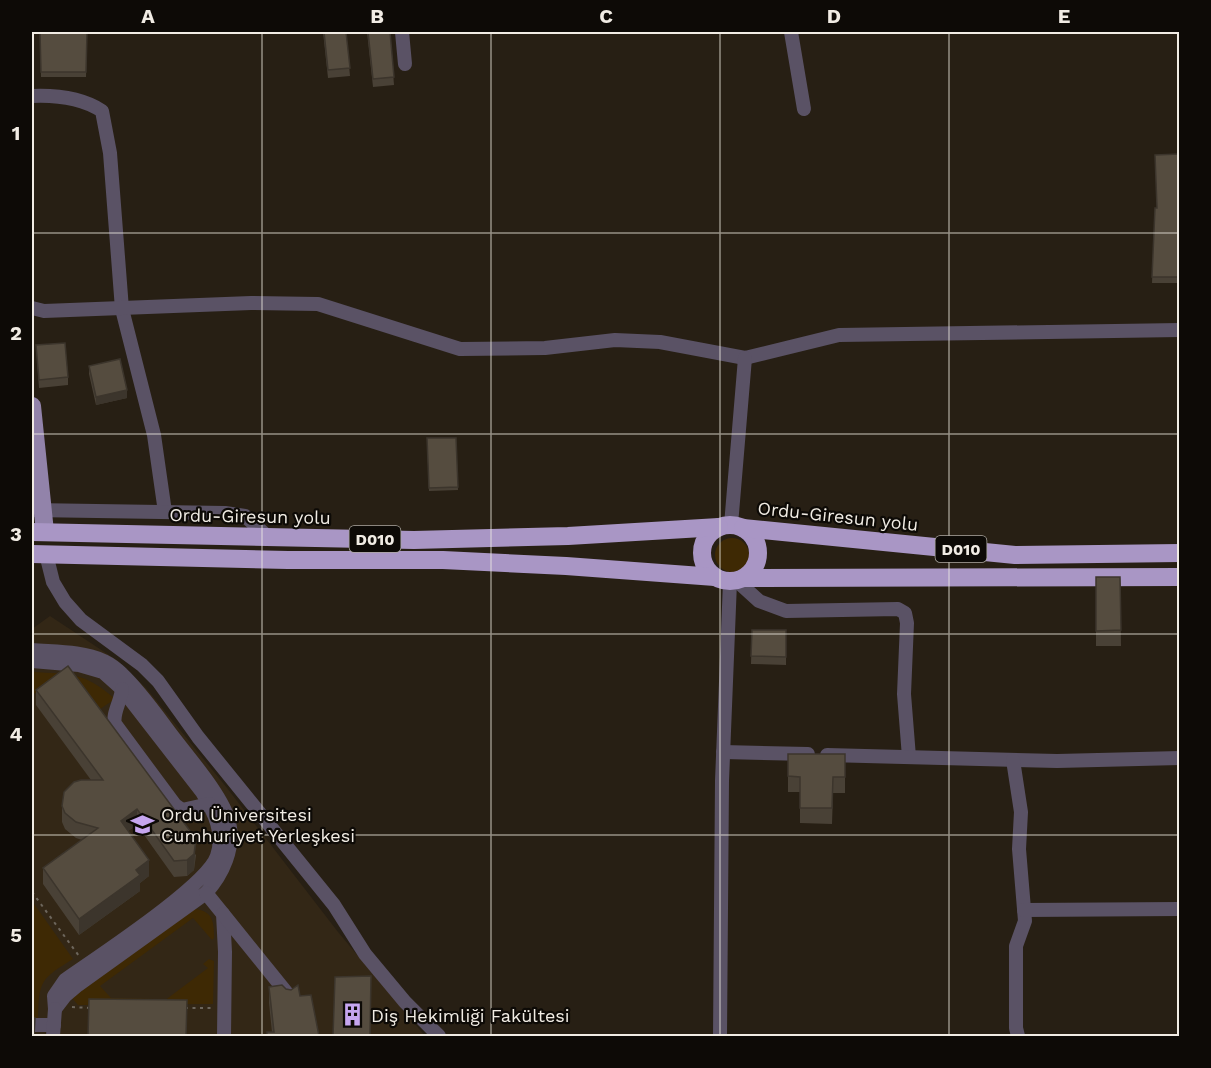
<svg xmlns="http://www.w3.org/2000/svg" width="1211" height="1068" viewBox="0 0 1211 1068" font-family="'Work Sans',sans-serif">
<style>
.built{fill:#332716}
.grass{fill:#3e2904}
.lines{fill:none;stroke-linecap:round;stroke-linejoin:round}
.path{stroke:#6d665c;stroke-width:2;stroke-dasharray:3 4.5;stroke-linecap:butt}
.minor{stroke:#5a5265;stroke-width:14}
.major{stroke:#9283aa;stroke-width:18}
.highway{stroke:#a996c5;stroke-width:18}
.wall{fill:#494136}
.shaded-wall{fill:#3c352c}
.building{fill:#554c3f;stroke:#3c352c;stroke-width:1.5}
.grid{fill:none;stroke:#f1ece4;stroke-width:1.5;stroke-opacity:0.55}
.labels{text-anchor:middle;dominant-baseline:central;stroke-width:4.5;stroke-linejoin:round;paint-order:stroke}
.shield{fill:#0d0a06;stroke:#ada8a1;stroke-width:1.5}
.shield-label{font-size:16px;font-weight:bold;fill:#f1ece4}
.street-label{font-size:18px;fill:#f1ece4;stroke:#0d0a06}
.poi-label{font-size:18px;fill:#f1ece4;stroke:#0d0a06;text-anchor:start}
.neatline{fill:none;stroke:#f1ece4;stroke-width:2}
.grid-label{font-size:20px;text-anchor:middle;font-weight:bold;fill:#f1ece4}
</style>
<rect width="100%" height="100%" fill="#271f14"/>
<polygon class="built" points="50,616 118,661 146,688 227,788 338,932 425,1036 32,1036 32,629"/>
<g class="grass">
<circle cx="732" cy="555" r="17"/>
<path d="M32,672C70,674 85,672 115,699L94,713L61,678L32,695Z"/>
<path d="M32,901L73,959C41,979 39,980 38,1018H32Z"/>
<path d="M195,909C213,911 214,922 214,938L212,940L193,918L100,986L111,998L155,999L160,1004L208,968L203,964L209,959L214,961L213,1004L78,1005L72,998L186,914Z"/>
</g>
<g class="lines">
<g class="path">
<polyline points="32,892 79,956"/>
<polyline points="72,1007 90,1008"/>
<polyline points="185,1008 213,1008"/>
</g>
<g class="minor">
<polyline points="402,32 405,64"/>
<polyline points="791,32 804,109"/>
<path d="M32,96C56,95 82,98 102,111L110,153L122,309L154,435L165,512"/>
<polyline points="32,308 44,311 251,303 318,304 460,349 545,348 615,340 660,342 745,358 839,335 1180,330"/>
<polyline points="32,510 225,513 245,516 268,537"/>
<polyline points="731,525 745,358"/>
<polyline points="46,554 53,582 65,602 81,620 142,665 158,681 198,737 334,905 365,954 405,1002 439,1036"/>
<polyline points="737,581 759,601 786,611 898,609 905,613 907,623 904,694 909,757"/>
<path d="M32,650C55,652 82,651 104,661C110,664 117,669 122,674C142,693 158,717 174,738C190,759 224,798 229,822C235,848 223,874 206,893L78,985L65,996L55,1009L54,996L65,980C96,958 207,886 217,856C225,833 214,812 202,792L122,689L103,672L79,665L32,661"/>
<path d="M122,689C121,701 112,714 115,724L175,805L182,810L209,804"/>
<polyline points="723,752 808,754"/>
<polyline points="827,755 1057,761 1180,758"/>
<polyline points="1013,760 1021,812 1019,849 1025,921 1016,946 1016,1028 1018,1036"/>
<polyline points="206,893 223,914 225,952 224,1036"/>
<polyline points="1024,910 1180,909"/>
<polyline points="223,914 290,997"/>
<polyline points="32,1025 54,1025"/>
<polyline points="53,1036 55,1009"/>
<polyline points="720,1036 722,781 730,582"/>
</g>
<polyline class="major" points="32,406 45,532"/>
<g class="highway">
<circle cx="730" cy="553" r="28"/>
<polyline points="743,528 1015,555 1180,553"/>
<polyline points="32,532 414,540 568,536 719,527"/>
<polyline points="32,554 288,560 443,560 566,566 715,577"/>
<polyline points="745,578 1180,577"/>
</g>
</g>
<g class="wall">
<polygon points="40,32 87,32 86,77 41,77"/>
<polygon points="323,32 346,32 350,76 328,78"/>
<polygon points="367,32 390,32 394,85 373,87"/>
<polygon points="1179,154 1179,283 1152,283 1155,208 1157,208"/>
<polygon points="36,345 68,377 68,385 39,388"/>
<polygon points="89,366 127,398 96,405 89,374"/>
<polygon points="427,438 456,438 458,490 429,491"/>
<polygon points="1096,577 1120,577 1121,646 1096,646"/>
<polygon points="752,630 786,630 786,665 751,664"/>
<polygon points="36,690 196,855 194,870 187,876 174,877 137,825 128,831 149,876 140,883 140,891 79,935 43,884 43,868 82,840 76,838 65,829 62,822 62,806 91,780 36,705"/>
<polygon points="788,754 845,754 845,793 833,793 832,824 800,823 800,792 788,792"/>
<polygon points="269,987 286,989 300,996 319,1036 272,1032 269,1003"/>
</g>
<g class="shaded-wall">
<polygon points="127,390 127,398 96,405 96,397"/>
<polygon points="137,809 137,825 121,836 121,821"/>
<polygon points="196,839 194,870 187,876 187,860"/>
<polygon points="149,860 149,876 140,883 140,891 79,935 79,919 136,870"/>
</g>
<g class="building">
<polygon points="40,32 87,32 86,72 41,72"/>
<polygon points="324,32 346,32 350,68 328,70"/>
<polygon points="368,32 390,32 394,77 373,79"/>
<polygon points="1179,154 1179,277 1152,277 1155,208 1157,208 1155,155"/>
<polygon points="65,343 68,377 39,380 36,345"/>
<polygon points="120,359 127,390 96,397 89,366"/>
<polygon points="427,438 456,438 458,487 429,488"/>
<polygon points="1096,577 1120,577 1121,630 1096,631"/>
<polygon points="752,630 786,630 786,657 751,656"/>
<polygon points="68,666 196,839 194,854 187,860 174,861 137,809 121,821 149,860 136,870 140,875 79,919 43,868 98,828 76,822 65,813 62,806 64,792 74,782 81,780 103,780 36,690"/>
<polygon points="788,754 845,754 845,777 833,777 832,808 800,808 800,777 788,776"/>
<polygon points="371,976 370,1036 333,1036 335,977"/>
<polygon points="282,985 286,989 291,990 298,985 300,996 311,995 319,1036 267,1036 267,1032 274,1032 269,987"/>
<polygon points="89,999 187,1000 186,1036 88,1036"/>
<polygon points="32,1018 35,1018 34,1036 32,1036"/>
</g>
<path class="grid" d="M262,32V1036M491,32V1036M720,32V1036M949,32V1036M32,233H1180M32,434H1180M32,634H1180M32,835H1180"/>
<defs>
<symbol id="university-bare" viewBox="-9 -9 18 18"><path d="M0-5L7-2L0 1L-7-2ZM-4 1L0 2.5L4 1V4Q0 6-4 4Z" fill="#c6a6f0" stroke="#0d0a06" stroke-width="2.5" paint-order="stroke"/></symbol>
<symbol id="building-bare" viewBox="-9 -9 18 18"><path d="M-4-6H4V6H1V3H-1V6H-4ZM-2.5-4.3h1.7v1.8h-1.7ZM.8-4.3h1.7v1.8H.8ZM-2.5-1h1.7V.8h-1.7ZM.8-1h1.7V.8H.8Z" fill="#c6a6f0" stroke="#0d0a06" stroke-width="2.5" paint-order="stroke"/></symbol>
</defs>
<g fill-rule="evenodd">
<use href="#university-bare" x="126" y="808" width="33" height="33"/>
<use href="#building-bare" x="336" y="998" width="33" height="33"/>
</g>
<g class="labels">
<g class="shield">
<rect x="349.5" y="526" width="51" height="26" rx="4.5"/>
<rect x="935.5" y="536" width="51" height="26" rx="4.5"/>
</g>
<g class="shield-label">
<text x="375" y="539">D010</text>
<text x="961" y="549">D010</text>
</g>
<g class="street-label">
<text transform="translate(250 516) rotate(1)">Ordu-Giresun yolu</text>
<text transform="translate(838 516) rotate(6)">Ordu-Giresun yolu</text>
</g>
<g class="poi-label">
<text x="161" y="814">Ordu Üniversitesi<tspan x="161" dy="21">Cumhuriyet Yerleşkesi</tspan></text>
<text x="371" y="1015">Diş Hekimliği Fakültesi</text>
</g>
</g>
<rect width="1211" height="1068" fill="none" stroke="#0d0a06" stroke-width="66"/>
<rect x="33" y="33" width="1145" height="1002" class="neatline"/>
<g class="grid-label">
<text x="148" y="23">A</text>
<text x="377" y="23">B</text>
<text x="606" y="23">C</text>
<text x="834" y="23">D</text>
<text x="1064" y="23">E</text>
<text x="16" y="140">1</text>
<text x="16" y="340">2</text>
<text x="16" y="541">3</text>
<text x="16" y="741">4</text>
<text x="16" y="942">5</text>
</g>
</svg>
